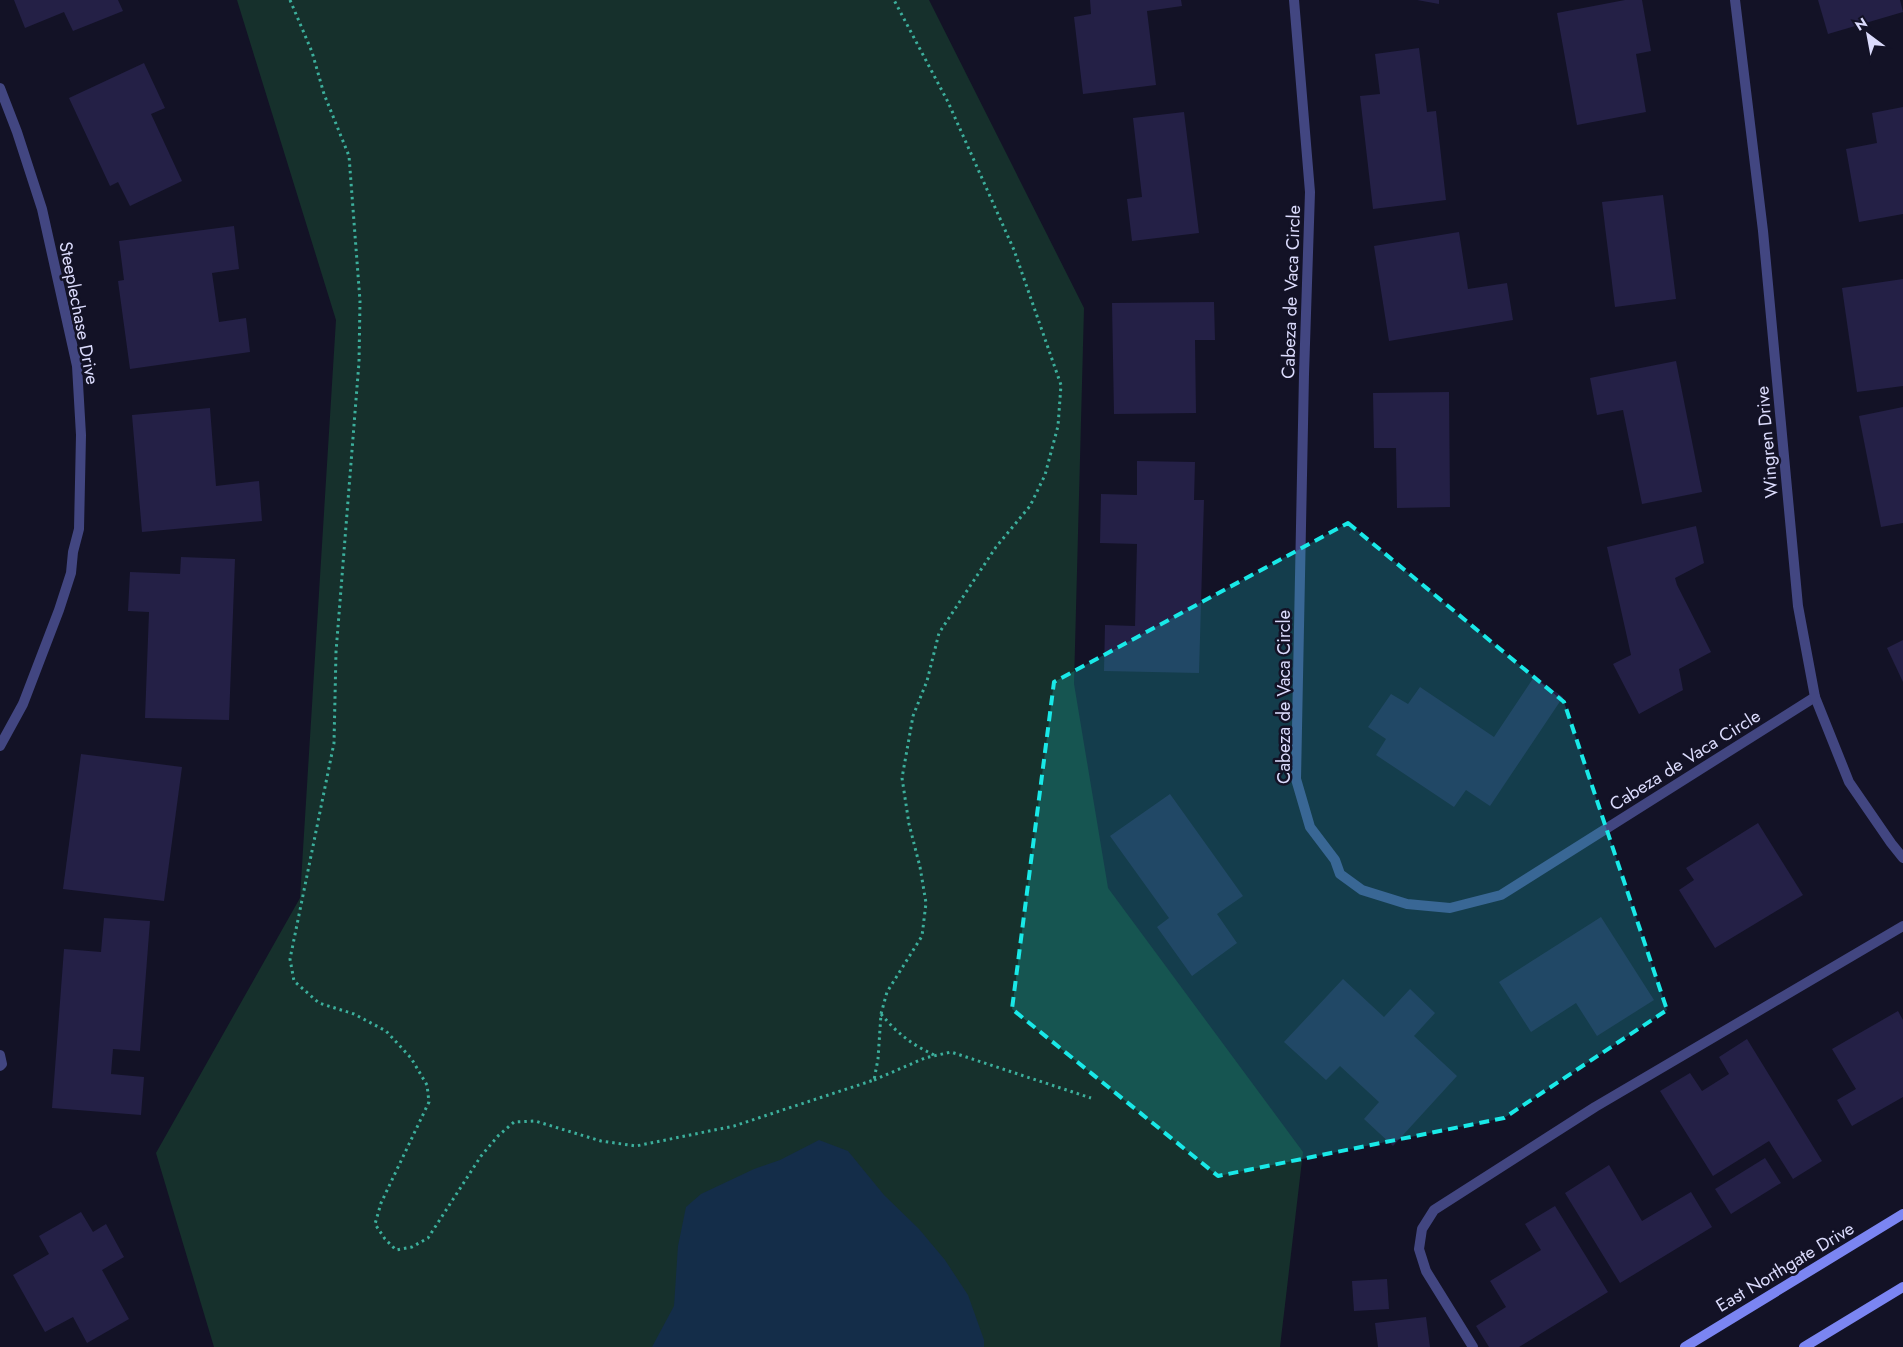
<svg xmlns="http://www.w3.org/2000/svg" width="1903" height="1347" viewBox="0 0 1903 1347" font-family="Jost,sans-serif">
<style>
.green{fill:#16302c}
.water{fill:#142d49}
.building{fill:#242046}
.lines{fill:none;stroke-linecap:round;stroke-linejoin:round}
.path{stroke:#3caf9c;stroke-width:3;stroke-dasharray:2.5 4;stroke-linecap:butt}
.service{stroke:#424681;stroke-width:10}
.minor{stroke:#424681;stroke-width:10}
.secondary{stroke:#7b85f2;stroke-width:10}
.marked{fill:#19e9e8;fill-opacity:0.2;stroke:#19e9e8;stroke-width:4;stroke-dasharray:10 6;stroke-linejoin:round}
.labels{text-anchor:middle;dominant-baseline:central;stroke-width:5;stroke-linejoin:round;paint-order:stroke}
.street-label{font-size:18px;fill:#dbdbfc;stroke:#131226}
</style>
<rect width="100%" height="100%" fill="#131226"/>
<polygon class="green" points="237,0 929,0 1084,308 1074,684 1108,888 1303,1152 1280,1347 214,1347 156,1153 300,898 336,320"/>
<polygon class="water" points="819,1140 848,1151 884,1195 919,1229 945,1260 968,1295 984,1340 984,1347 652,1347 674,1306 678,1246 686,1207 701,1194 754,1169 780,1160"/>
<g class="building">
<polygon points="14,0 118,0 123,11 73,31 64,12 25,28"/>
<polygon points="1090,0 1181,0 1182,6 1147,11 1156,85 1083,94 1074,17 1091,14"/>
<polygon points="1417,0 1439,0 1439,4"/>
<polygon points="1625,0 1642,0 1651,51 1636,54 1646,112 1577,125 1557,13"/>
<polygon points="1818,0 1900,0 1903,12 1828,34"/>
<polygon points="1419,48 1427,112 1436,111 1446,200 1373,209 1360,96 1380,94 1375,54"/>
<polygon points="144,63 165,108 151,114 182,181 130,206 118,182 110,186 69,98"/>
<polygon points="1903,107 1903,214 1859,222 1846,149 1877,143 1872,113"/>
<polygon points="1184,112 1199,233 1132,241 1127,199 1142,197 1133,118"/>
<polygon points="1663,195 1676,299 1615,307 1602,202"/>
<polygon points="234,226 239,269 212,273 219,322 246,318 250,352 130,369 118,281 124,280 119,241"/>
<polygon points="1459,232 1468,289 1507,283 1513,320 1389,341 1374,246"/>
<polygon points="1903,279 1903,386 1857,392 1842,288"/>
<polygon points="1214,302 1215,340 1195,340 1196,413 1114,414 1112,303"/>
<polygon points="1676,361 1702,492 1642,504 1623,410 1597,415 1590,378"/>
<polygon points="1449,392 1450,507 1397,508 1396,448 1374,448 1373,393"/>
<polygon points="1903,407 1903,523 1881,527 1859,416"/>
<polygon points="210,408 216,486 259,481 262,521 142,532 132,415"/>
<polygon points="1137,461 1195,462 1194,500 1204,500 1199,673 1104,671 1105,625 1135,626 1137,544 1100,543 1101,494 1137,495"/>
<polygon points="1696,526 1704,563 1675,578 1677,585 1711,652 1679,669 1683,690 1639,714 1613,664 1631,655 1607,547"/>
<polygon points="181,557 235,559 229,720 145,718 149,612 128,611 130,572 180,574"/>
<polygon points="1903,640 1903,682 1887,648"/>
<polygon points="1534,677 1563,697 1490,806 1466,790 1454,807 1376,755 1386,739 1368,727 1391,694 1408,704 1420,687 1494,737"/>
<polygon points="81,754 182,767 164,901 63,889"/>
<polygon points="1170,794 1243,896 1217,914 1237,943 1192,976 1157,927 1169,918 1110,836"/>
<polygon points="1758,823 1803,895 1715,948 1679,890 1694,880 1686,868"/>
<polygon points="1601,917 1654,1000 1597,1036 1576,1003 1531,1032 1499,982"/>
<polygon points="104,918 150,921 140,1051 113,1049 111,1074 144,1077 141,1115 52,1108 64,949 101,952"/>
<polygon points="1343,979 1384,1017 1410,989 1435,1013 1414,1036 1457,1076 1393,1146 1364,1119 1379,1102 1340,1066 1326,1080 1284,1042"/>
<polygon points="1898,1011 1903,1020 1903,1097 1852,1126 1837,1100 1856,1089 1832,1049"/>
<polygon points="1747,1039 1822,1161 1793,1179 1769,1141 1713,1176 1660,1091 1690,1073 1702,1091 1729,1074 1719,1057"/>
<polygon points="1765,1158 1781,1183 1731,1214 1715,1189"/>
<polygon points="1609,1165 1642,1221 1691,1192 1712,1227 1620,1283 1565,1193"/>
<polygon points="1555,1206 1608,1292 1519,1347 1489,1347 1476,1326 1506,1307 1490,1281 1541,1250 1525,1224"/>
<polygon points="81,1212 93,1232 106,1224 124,1257 102,1270 129,1319 87,1343 73,1317 45,1332 13,1275 49,1254 39,1236"/>
<polygon points="1387,1279 1389,1309 1354,1311 1352,1281"/>
<polygon points="1426,1317 1430,1347 1378,1347 1375,1323"/>
</g>
<g class="lines">
<g class="path">
<polyline points="290,0 312,52 324,94 349,156 360,301 359,362 336,652 334,743 290,959 294,981 319,1003 354,1014 386,1031 411,1058 427,1085 429,1102 381,1203 375,1224 385,1239 396,1250 412,1247 428,1238 481,1156 498,1136 514,1122 535,1121 601,1141 636,1146 734,1126 874,1080 878,1059 881,1014 887,992 922,936 926,903 920,867 909,824 902,778 913,716 927,681 939,633 996,547 1030,506 1045,475 1058,426 1061,385 1014,250 948,102 894,0"/>
<path d="M881,1014C898,1034 911,1044 934,1055"/>
<polyline points="874,1080 925,1058 951,1052 1091,1098"/>
</g>
<g class="service">
<polyline points="0,1055 2,1064 0,1066"/>
<polyline points="1473,1347 1426,1271 1419,1249 1422,1229 1434,1210 1595,1107 1903,926"/>
</g>
<g class="minor">
<polyline points="1294,0 1310,192 1304,374 1296,779 1310,827 1335,860 1340,874 1362,890 1407,904 1450,908 1501,895 1815,697"/>
<polyline points="1735,0 1763,231 1798,606 1815,697 1849,782 1891,843 1903,858"/>
<polyline points="0,88 17,132 42,209 77,366 81,435 79,529 73,552 71,573 59,610 23,704 0,746"/>
</g>
<g class="secondary">
<polyline points="1685,1347 1903,1214"/>
<polyline points="1804,1347 1903,1287"/>
</g>
</g>
<path class="marked" d="M1348,523L1564,702L1667,1010L1504,1118L1218,1176L1012,1009L1054,682Z"/>
<g class="labels">
<g class="street-label">
<text transform="translate(1291 292) rotate(-88)">Cabeza de Vaca Circle</text>
<text transform="translate(79 313) rotate(79)">Steeplechase Drive</text>
<text transform="translate(1767 442) rotate(-95)">Wingren Drive</text>
<text transform="translate(1284 697) rotate(-90)">Cabeza de Vaca Circle</text>
<text transform="translate(1685 760) rotate(-32)">Cabeza de Vaca Circle</text>
<text transform="translate(1785 1267) rotate(-31)">East Northgate Drive</text>
</g>
</g>
<g transform="translate(1868 35) rotate(328)" stroke="#131226" stroke-width="4" paint-order="stroke">
<path d="M0-4L9 19L0 12L-9 19Z" fill="#dbdbfc"/>
<text y="-8" font-size="14" font-weight="bold" text-anchor="middle" fill="#dbdbfc">N</text>
</g>
</svg>
